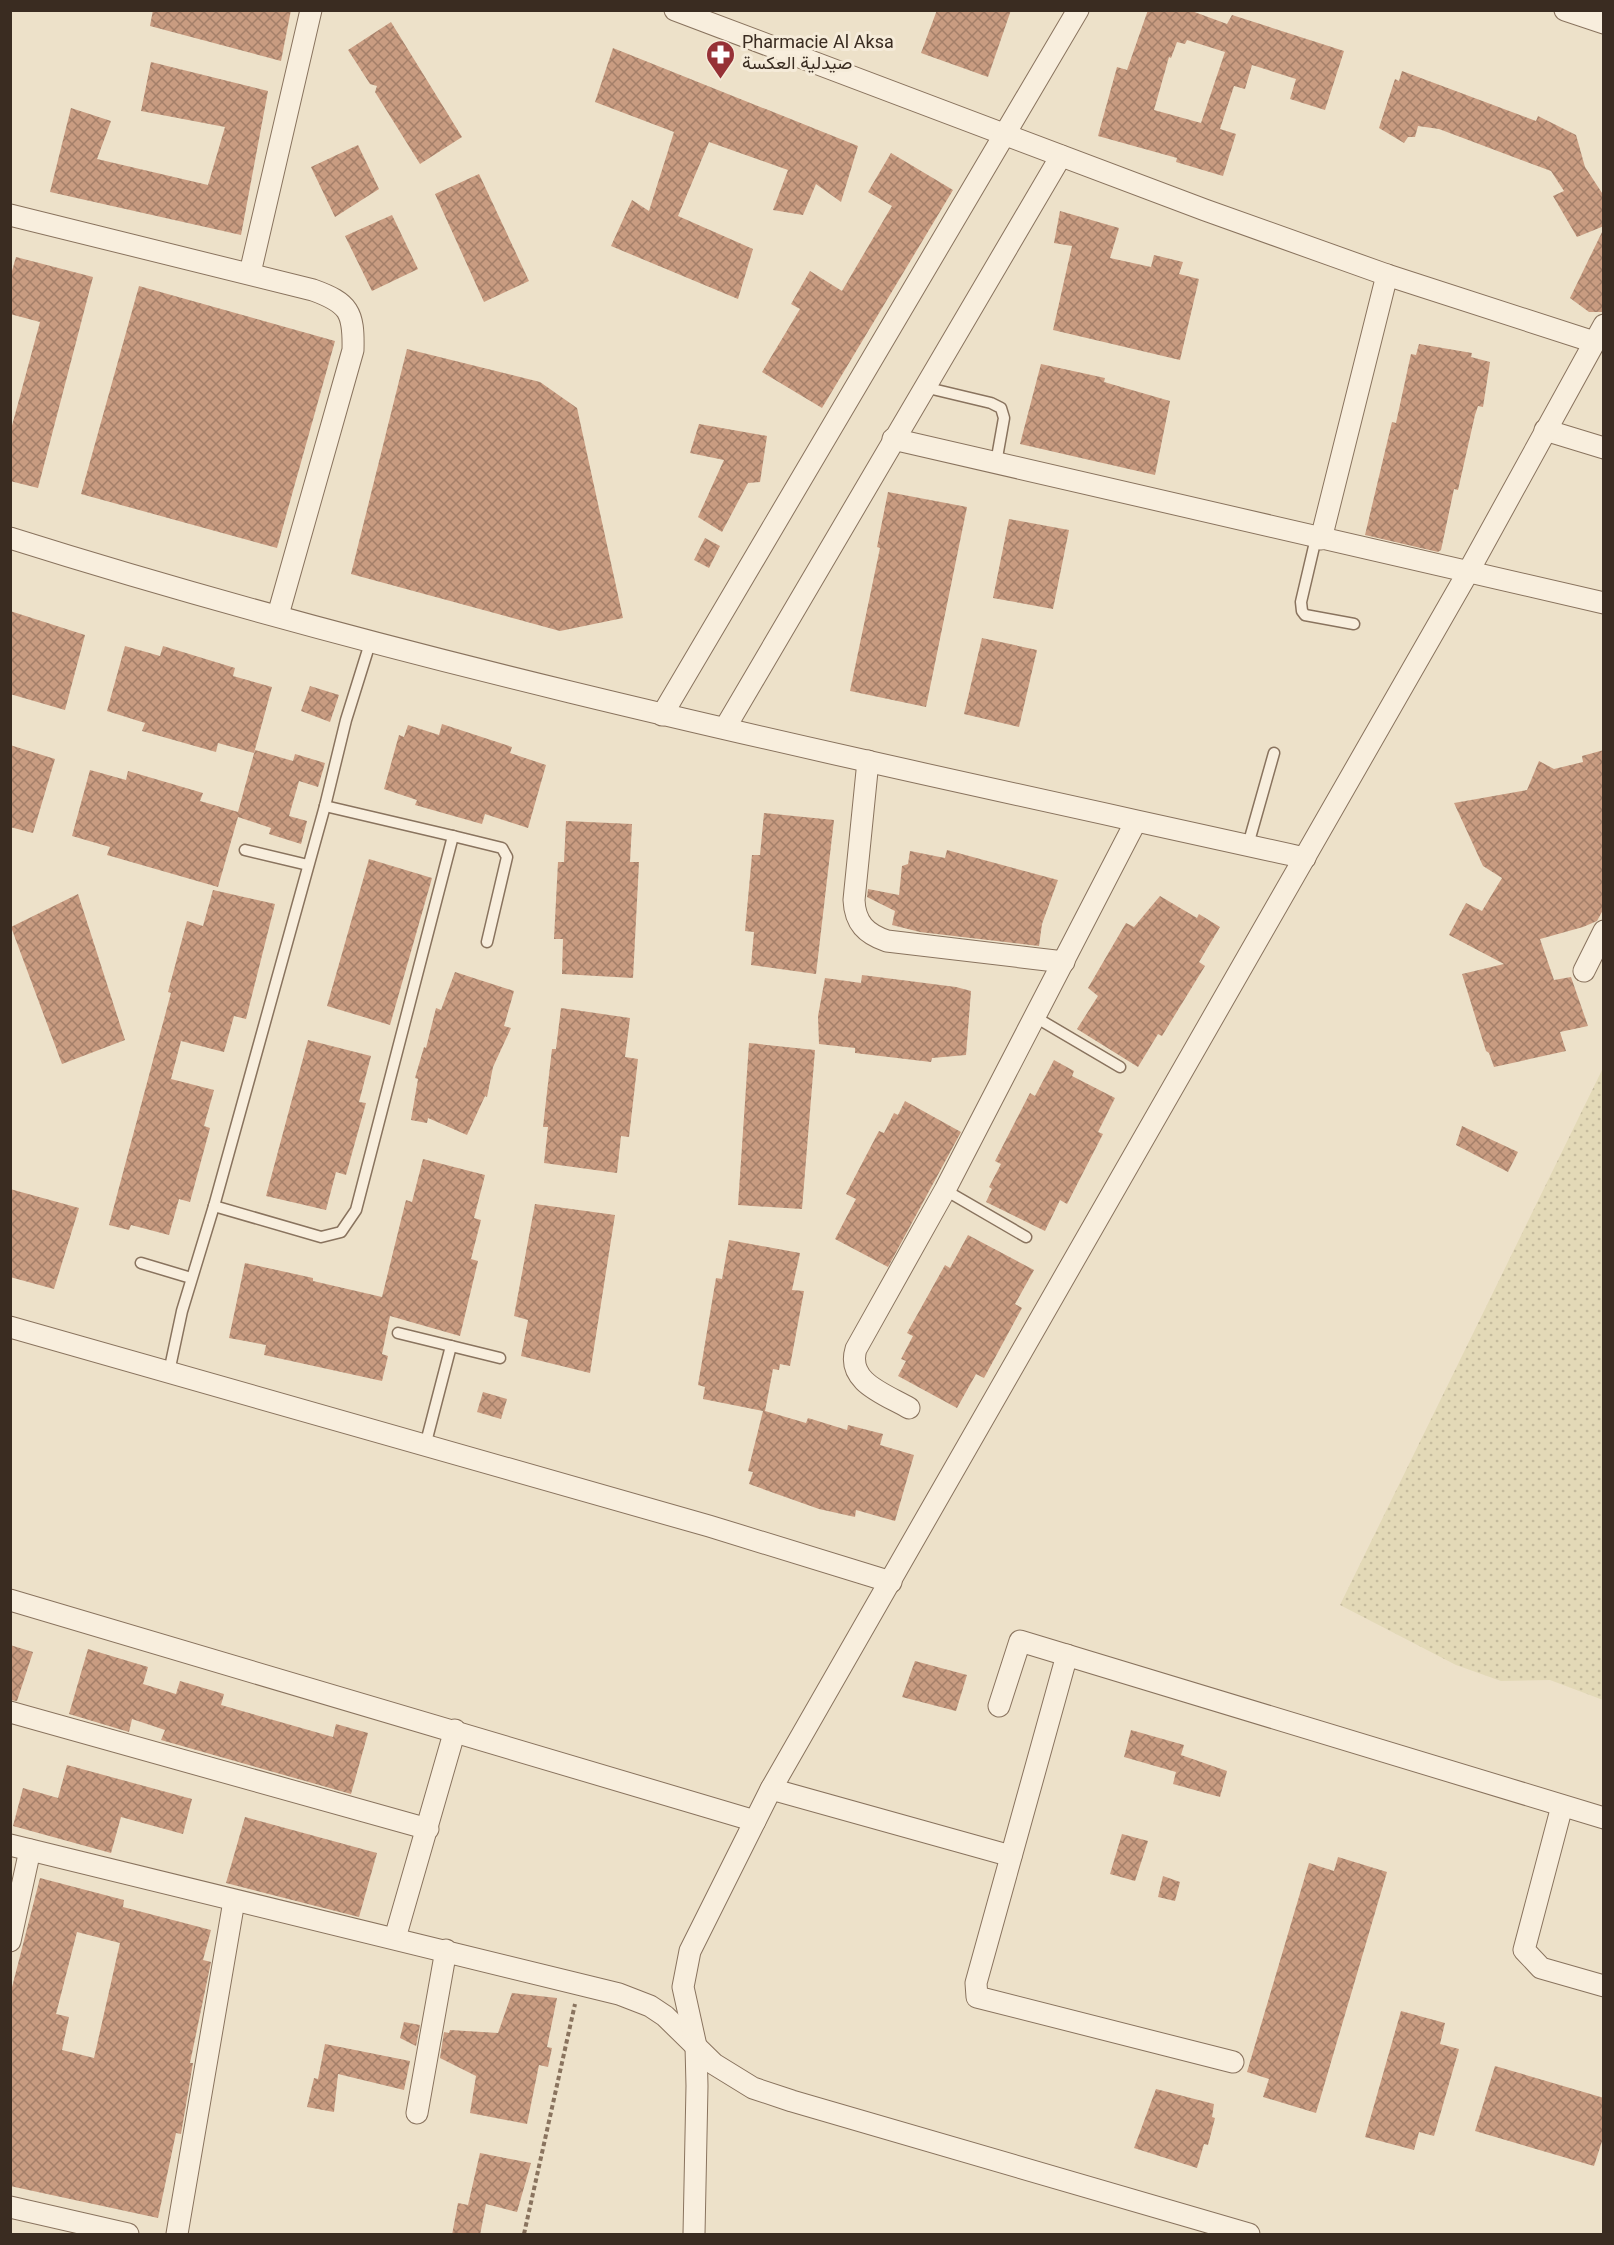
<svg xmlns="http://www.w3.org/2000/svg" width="1614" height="2245" viewBox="0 0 1614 2245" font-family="Georgia,Vazirmatn,serif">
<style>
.farmland{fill:url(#farmland-dots)}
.building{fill:url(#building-cross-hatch);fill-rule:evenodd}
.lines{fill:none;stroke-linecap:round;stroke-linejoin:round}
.lane-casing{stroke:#89735e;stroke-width:13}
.street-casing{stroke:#89735e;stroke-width:23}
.path{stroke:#89735e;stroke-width:4;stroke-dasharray:4.5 3;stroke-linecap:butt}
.lane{stroke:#f8eedd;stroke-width:10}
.street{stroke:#f8eedd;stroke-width:21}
.labels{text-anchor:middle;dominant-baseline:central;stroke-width:6;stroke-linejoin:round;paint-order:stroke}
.poi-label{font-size:18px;fill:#3a2c21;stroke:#f5ebd9;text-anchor:start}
</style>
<defs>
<pattern id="farmland-dots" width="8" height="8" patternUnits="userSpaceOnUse" patternTransform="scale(1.5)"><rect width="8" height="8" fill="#e3d9b7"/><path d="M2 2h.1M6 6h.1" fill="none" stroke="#c4ba9d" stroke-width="1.8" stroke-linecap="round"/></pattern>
<pattern id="building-cross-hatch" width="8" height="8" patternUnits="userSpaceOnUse" patternTransform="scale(1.5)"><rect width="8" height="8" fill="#c99c81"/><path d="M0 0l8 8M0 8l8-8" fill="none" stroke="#a47f69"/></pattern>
</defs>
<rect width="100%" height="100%" fill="#ede1c9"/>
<polygon class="farmland" points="1603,1068 1603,1700 1550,1680 1501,1681 1456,1665 1340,1605"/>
<g class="building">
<polygon points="153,10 291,10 281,61 150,26"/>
<polygon points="937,10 1011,10 988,77 921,53"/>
<path d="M1148,10H1189L1227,24L1232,15L1344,51L1325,110L1290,99L1296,79L1252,65L1245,89L1234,86L1220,129L1236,134L1223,176L1176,162L1177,158L1098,136L1117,67L1127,70ZM1187,40L1225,52L1201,123L1154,110L1169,57L1171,58L1177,42L1185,44Z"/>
<polygon points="391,22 462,137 420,164 375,92 377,86 370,84 348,50"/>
<polygon points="613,48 858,146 841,202 816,184 803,215 773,210 788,170 709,142 678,216 753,249 738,299 611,246 632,200 649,211 674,132 595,102"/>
<polygon points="151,62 268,91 241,235 50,192 71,108 111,121 97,159 208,185 225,127 141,111"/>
<polygon points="1402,71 1536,121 1538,116 1576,135 1585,167 1604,196 1604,226 1577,237 1553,196 1564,191 1551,171 1439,129 1418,126 1415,137 1408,137 1404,143 1379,128 1395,79 1399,81"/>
<polygon points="358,145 379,189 335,217 311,167"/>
<polygon points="891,153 953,190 822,408 762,372 800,309 791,304 810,271 842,291 892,206 868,192"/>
<polygon points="479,174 529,281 484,302 435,194"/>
<polygon points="1060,211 1119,228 1110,258 1151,267 1154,255 1183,262 1179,274 1199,279 1180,360 1053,330 1072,246 1054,243"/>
<polygon points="392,215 418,269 372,291 345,236"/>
<polygon points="1604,228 1604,312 1589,312 1570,298"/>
<polygon points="16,257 93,277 38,488 10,481 10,433 40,322 10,314 10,278"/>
<polygon points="139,286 335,341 277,548 81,494"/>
<polygon points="1419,344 1472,353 1471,357 1490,362 1483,407 1478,406 1475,415 1458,490 1454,489 1441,550 1438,552 1365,535 1392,422 1396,423 1411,354 1416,355"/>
<polygon points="407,349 540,382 577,408 623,618 560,631 351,574"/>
<polygon points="1041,364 1105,378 1104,382 1170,401 1155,475 1020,444"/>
<polygon points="699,424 767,436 760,482 748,483 722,532 698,517 724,460 690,453"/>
<polygon points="888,492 967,507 926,707 850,691 880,548 877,547"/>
<polygon points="1009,519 1069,530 1053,609 993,598"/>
<polygon points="705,538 720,546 709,568 694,560"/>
<polygon points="10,611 85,635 65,710 10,694"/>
<polygon points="982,638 1037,650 1019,727 964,714"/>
<polygon points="125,646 160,656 163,646 235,668 233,676 272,687 254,753 218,743 216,752 142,731 145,723 107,711"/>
<polygon points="310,686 339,695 330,722 301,711"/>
<polygon points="442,724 512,747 510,753 546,765 528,828 485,814 482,824 415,805 417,800 384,789 399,735 404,737 408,725 439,735"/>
<polygon points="10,745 55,759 33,833 10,827"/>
<polygon points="255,750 293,761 295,754 325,763 318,787 299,781 289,816 307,821 301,844 269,834 271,828 238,817 218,887 107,855 110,847 72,836 90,770 126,780 128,771 203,793 200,801 238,812"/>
<polygon points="1604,750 1604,908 1597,921 1583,927 1540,939 1554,980 1571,977 1588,1026 1560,1032 1566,1051 1494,1067 1489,1053 1486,1051 1462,974 1504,964 1449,935 1466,903 1482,911 1502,878 1483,866 1454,803 1527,790 1539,761 1554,769 1583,762 1582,756"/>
<polygon points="764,813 834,820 816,974 751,965 754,932 745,931 752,855 760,855"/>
<polygon points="566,821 632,824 630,862 639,862 633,978 562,974 563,939 554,939 558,862 564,862"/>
<polygon points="947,850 1058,880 1042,924 1039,946 920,932 892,925 895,911 867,897 868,889 899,895 902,866 908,864 910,851 945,858"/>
<polygon points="369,859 432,878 390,1025 327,1006"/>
<polygon points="213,890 275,904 246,1019 234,1016 224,1052 181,1041 171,1079 214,1090 204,1126 210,1128 190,1202 179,1199 169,1235 131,1225 129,1230 109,1225 171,993 168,992 187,921 203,926"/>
<polygon points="78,894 125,1040 62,1064 11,927"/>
<polygon points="1160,896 1197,918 1199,914 1220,927 1199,962 1205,966 1162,1036 1158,1034 1138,1067 1077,1029 1098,996 1088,988 1126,923 1134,927"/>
<polygon points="455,972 514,991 504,1026 511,1028 493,1067 487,1097 485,1096 467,1135 428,1118 427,1123 411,1120 418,1079 415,1078 424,1047 426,1048 436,1008 441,1010"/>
<polygon points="862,975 956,987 971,991 966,1055 932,1058 931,1062 855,1053 855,1048 819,1044 818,1016 825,978 861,983"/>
<polygon points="561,1008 630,1018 625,1057 638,1059 629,1137 621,1136 617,1173 544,1163 548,1127 543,1127 552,1049 556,1049"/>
<polygon points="308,1040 371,1056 359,1102 366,1103 346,1175 336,1172 326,1210 266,1196"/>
<polygon points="749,1043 815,1050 802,1209 738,1205"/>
<polygon points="1054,1060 1074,1071 1072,1076 1115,1098 1098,1132 1103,1134 1067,1204 1060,1200 1045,1231 986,1202 992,1189 989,1187 1001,1164 995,1161 1030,1093 1035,1096"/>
<polygon points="905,1101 961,1132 888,1267 835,1239 856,1199 846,1194 879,1131 884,1133 894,1113 898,1115"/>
<polygon points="1462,1126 1518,1152 1508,1172 1456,1145"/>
<polygon points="423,1159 485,1175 474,1218 481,1220 471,1259 478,1261 460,1336 390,1316 382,1354 388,1356 382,1381 264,1355 266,1345 229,1338 245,1263 313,1278 313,1281 382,1297 406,1200 412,1202"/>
<polygon points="10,1189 79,1208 54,1289 10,1277"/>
<polygon points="535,1204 615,1215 590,1373 521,1356 528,1320 514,1316"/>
<polygon points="968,1235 1034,1270 1015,1304 1022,1308 984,1378 976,1374 957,1408 898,1376 906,1361 901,1359 913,1336 907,1333 945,1265 950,1268"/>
<polygon points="729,1240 800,1253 792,1290 804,1291 790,1366 780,1364 779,1370 773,1369 765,1411 806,1423 808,1418 847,1430 848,1425 883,1434 880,1445 914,1455 895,1521 856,1510 855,1517 819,1509 749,1484 753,1472 748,1471 763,1411 703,1399 705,1387 698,1385 716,1278 722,1279"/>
<polygon points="483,1392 507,1399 501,1419 477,1412"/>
<polygon points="10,1645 33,1652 17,1701 10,1700"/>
<polygon points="88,1649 148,1667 143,1684 176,1694 180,1681 224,1694 221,1705 333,1737 336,1724 368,1733 351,1794 161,1740 165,1730 132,1719 129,1732 69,1714"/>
<polygon points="915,1661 967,1675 956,1711 902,1697"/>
<polygon points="1131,1730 1184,1745 1181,1755 1227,1771 1220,1797 1173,1784 1176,1772 1124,1757"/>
<polygon points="67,1765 192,1799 183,1834 121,1817 111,1853 13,1826 23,1788 58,1798"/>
<polygon points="245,1817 377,1853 359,1917 226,1883"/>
<polygon points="1122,1834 1148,1841 1135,1881 1110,1874"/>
<polygon points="1338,1857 1387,1872 1316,2113 1263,2097 1269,2079 1247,2072 1309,1863 1334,1871"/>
<polygon points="1163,1876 1180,1882 1175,1901 1158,1897"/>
<path d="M40,1878L124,1900L123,1907L211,1930L203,1960L211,1962L190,2063H193L181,2134L176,2133L158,2218L10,2186V1995ZM77,1932L120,1943L94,2058L62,2050L69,2017L56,2014Z"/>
<polygon points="512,1993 557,1998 547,2047 552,2048 548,2067 539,2065 527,2124 470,2113 476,2076 440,2058 444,2032 449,2033 450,2030 498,2033"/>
<polygon points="1401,2011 1445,2023 1440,2044 1459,2049 1434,2136 1419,2132 1414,2150 1365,2137"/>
<polygon points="404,2022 420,2025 416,2046 400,2038"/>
<polygon points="325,2044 410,2061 404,2090 338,2074 334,2112 307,2107 314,2078 318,2079"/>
<polygon points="1495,2066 1604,2098 1604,2135 1594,2166 1475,2131"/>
<polygon points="1156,2089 1214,2104 1212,2117 1215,2118 1208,2145 1204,2144 1197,2168 1134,2148"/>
<polygon points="480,2153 531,2163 517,2212 486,2204 480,2235 452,2235 458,2203 468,2205"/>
</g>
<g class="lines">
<defs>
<g id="lane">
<polyline points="924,387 991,403 1001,408 1004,418 996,463"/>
<polyline points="1316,538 1301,602 1302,611 1305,615 1354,624"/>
<polyline points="453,836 502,848 507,857 487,942"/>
<polyline points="1248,845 1274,753"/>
<polyline points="245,850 308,865"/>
<polyline points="1035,1017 1120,1067"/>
<polyline points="945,1190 1026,1237"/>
<polyline points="214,1206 321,1237 341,1232 356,1210 453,836 325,806"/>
<polyline points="141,1263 191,1278"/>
<polyline points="398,1333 500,1358"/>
<polyline points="169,1372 182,1311 214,1206 325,806 346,720 371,640"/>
<polyline points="425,1446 451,1346"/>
</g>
<g id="street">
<polyline points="675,10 1205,210 1387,275 1594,342"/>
<polyline points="1565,10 1604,23"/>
<path d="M10,215L313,290C349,303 354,312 353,350L278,615"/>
<polyline points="250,273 311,10"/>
<polyline points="1545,430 1604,448"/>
<polyline points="893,439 1604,603"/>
<path d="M10,538C435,672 872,762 1305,858"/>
<polyline points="1321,539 1387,275"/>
<polyline points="662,715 1078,10"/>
<polyline points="725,728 1061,156"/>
<path d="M868,761L854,900C855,923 866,934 887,941L1064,962"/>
<polyline points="1584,971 1604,931"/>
<polyline points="10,1327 709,1526 891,1582"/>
<path d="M909,1408C885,1394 846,1382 856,1349L945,1190L1135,823"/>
<polyline points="10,1600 755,1821"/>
<polyline points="1067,1655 976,1983 977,1997 1233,2062"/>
<polyline points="999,1706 1020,1641 1604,1818"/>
<polyline points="10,1712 428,1829"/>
<polyline points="771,1789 1011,1856"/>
<polyline points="1562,1806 1524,1950 1541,1968 1604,1986"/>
<polyline points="10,1845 619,1994 650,2006 665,2016 714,2064 753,2088 792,2101 1249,2234"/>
<polyline points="395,1938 455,1730"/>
<polyline points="10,1941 30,1850"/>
<polyline points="417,2113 446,1950"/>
<polyline points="10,2207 128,2234"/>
<polyline points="177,2234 234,1901"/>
<polyline points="694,2234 697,2086 696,2046 683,1987 690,1951 771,1789 1467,574 1604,325"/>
</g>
</defs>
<use href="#lane" class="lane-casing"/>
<use href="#street" class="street-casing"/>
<polyline class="path" points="524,2234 575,2004"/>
<use href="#lane" class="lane"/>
<use href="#street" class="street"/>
</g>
<defs>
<symbol id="pharmacy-pin" viewBox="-11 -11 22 30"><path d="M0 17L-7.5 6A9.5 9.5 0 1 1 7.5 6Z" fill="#963136" stroke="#f5ebd9"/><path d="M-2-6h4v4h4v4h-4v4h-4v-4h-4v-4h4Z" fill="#fff"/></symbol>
</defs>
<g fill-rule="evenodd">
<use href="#pharmacy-pin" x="704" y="38" width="33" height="45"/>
</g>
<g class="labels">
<g class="poi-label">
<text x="742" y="44">Pharmacie Al Aksa<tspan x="742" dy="21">صيدلية العكسة</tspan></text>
</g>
</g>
<rect width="1614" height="2245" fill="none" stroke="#3a2c21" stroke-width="24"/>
</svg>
